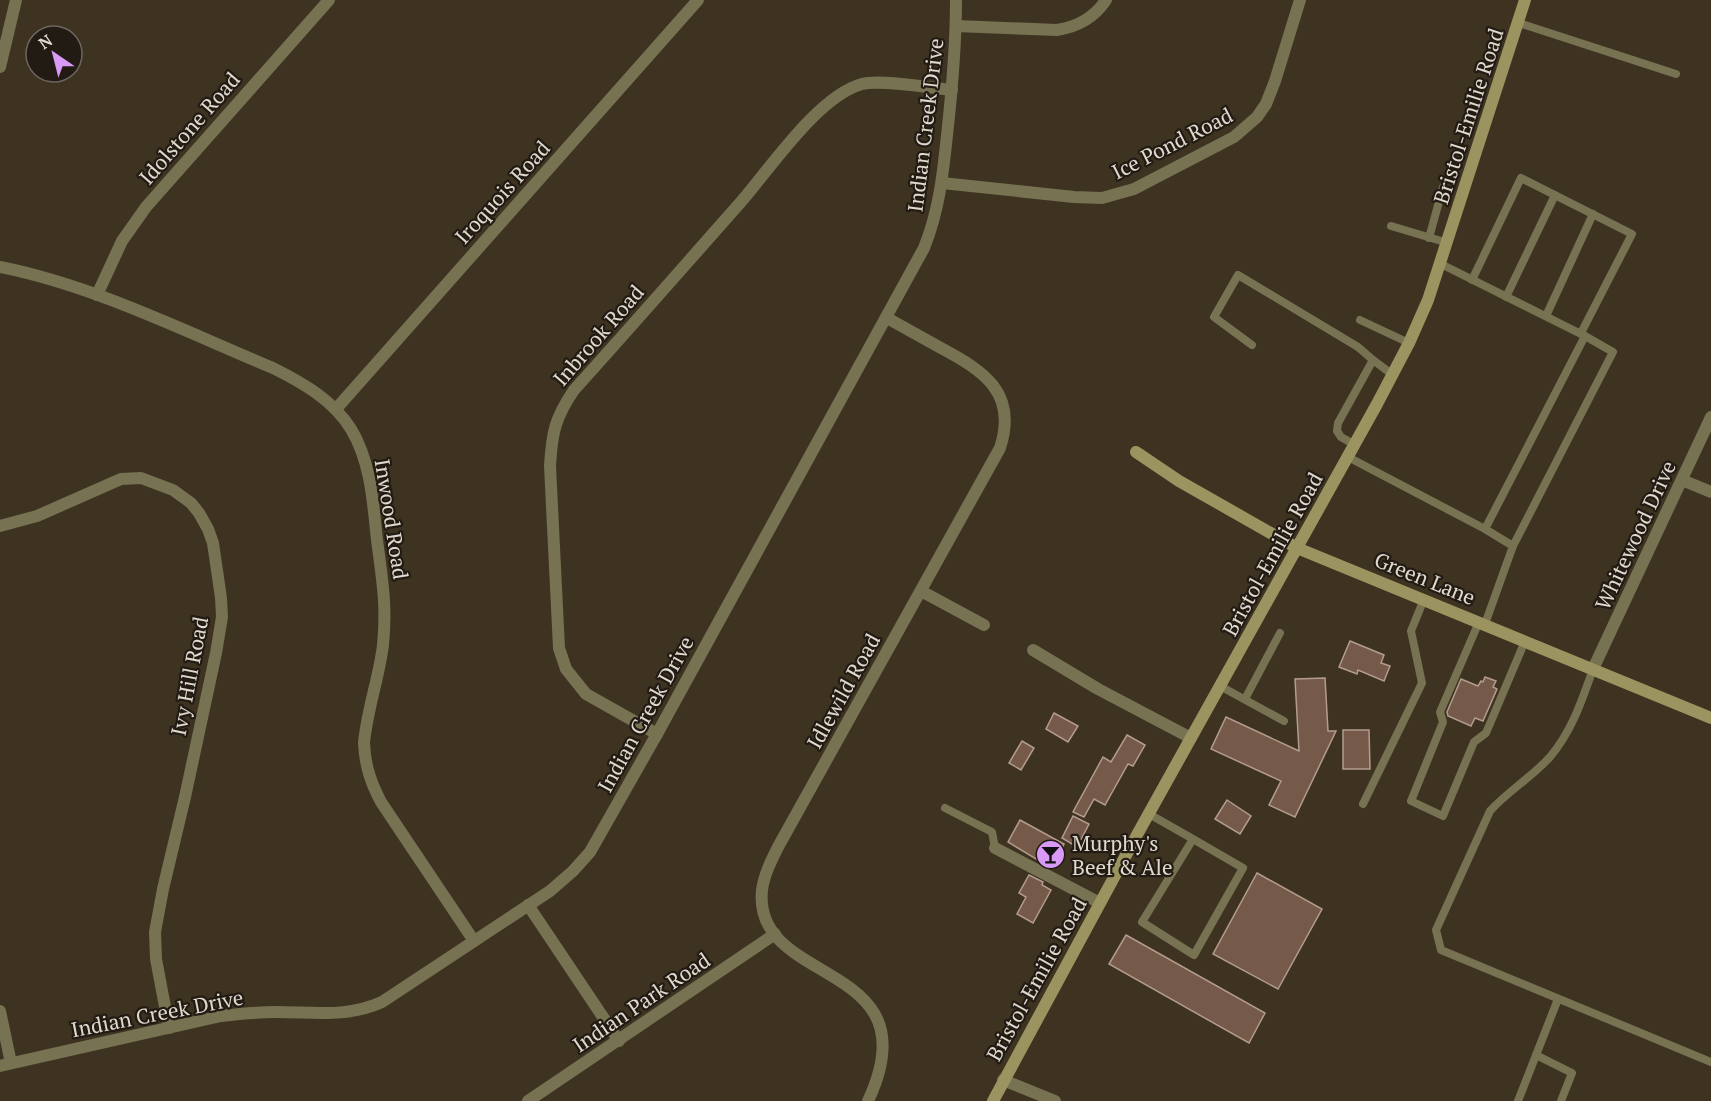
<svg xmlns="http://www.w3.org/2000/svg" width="1711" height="1101" viewBox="0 0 1711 1101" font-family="'PT Serif',serif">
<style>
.building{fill:#755949;stroke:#b39c8f;stroke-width:1.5}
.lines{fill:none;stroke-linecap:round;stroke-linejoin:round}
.lane{stroke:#777252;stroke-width:8}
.street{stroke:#777252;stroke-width:12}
.secondary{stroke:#9b9460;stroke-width:12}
.labels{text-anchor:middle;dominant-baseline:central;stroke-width:4.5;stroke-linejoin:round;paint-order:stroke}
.street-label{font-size:21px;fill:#e0d9ce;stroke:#211b14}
.poi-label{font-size:21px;fill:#e0d9ce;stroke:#211b14;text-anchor:start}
</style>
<rect width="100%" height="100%" fill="#3e3221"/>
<g class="building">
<polygon points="1350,641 1384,655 1381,663 1390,666 1384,681 1358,670 1357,674 1339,667"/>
<polygon points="1485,677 1496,681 1493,687 1497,689 1483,721 1475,718 1471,726 1448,716 1447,712 1461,679 1478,686 1481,681 1483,682"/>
<polygon points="1325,678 1328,731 1336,731 1295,817 1269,805 1281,781 1211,749 1226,717 1299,751 1295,679"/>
<polygon points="1054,713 1078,726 1068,742 1046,729"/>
<polygon points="1343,730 1369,730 1370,769 1343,769"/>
<polygon points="1127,735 1145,745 1133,766 1128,764 1105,805 1094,799 1084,817 1073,812 1103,757 1111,762"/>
<polygon points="1022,741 1034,748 1021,770 1009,763"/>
<polygon points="1227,800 1251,816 1240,834 1215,819"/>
<polygon points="1073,816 1089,824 1077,847 1062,838"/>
<polygon points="1020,820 1064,844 1051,868 1008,842"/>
<polygon points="1257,873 1322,909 1278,989 1213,954"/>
<polygon points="1029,875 1043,882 1042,885 1051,890 1033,923 1017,914 1026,897 1019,893"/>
<polygon points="1126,935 1265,1013 1249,1043 1109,964"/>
</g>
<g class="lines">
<g class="lane">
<polyline points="1519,23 1676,74"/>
<polyline points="1391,226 1448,243"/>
<polyline points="1429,238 1443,187"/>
<polyline points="1472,280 1521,178 1632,234 1581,333"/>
<polyline points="1506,297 1555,195"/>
<polyline points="1546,316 1593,214"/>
<polyline points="1360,320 1409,343"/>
<polyline points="1252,345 1214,317 1238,275 1358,347 1373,360"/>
<polyline points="1355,445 1341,437 1337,431 1338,423 1373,360 1393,375"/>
<polyline points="1348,457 1485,529 1585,336 1441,264"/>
<polyline points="1485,529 1513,546 1613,352 1585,336"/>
<polyline points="1479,622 1440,712 1443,722 1411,801 1443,816 1474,742 1486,733 1525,641"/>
<polyline points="1485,624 1513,546"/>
<path d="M1593,669C1582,700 1572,731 1550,757C1532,777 1508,791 1490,811L1436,930L1441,950L1711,1062"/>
<polyline points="1220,686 1284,721"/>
<polyline points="1245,699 1280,633"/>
<polyline points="1363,804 1422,683 1411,631 1424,599"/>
<polyline points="945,808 992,832 995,848"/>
<polyline points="1149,814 1193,839 1142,922 1194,955 1243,868 1193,839"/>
<polyline points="1536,1055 1572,1073 1561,1101"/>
<polyline points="1518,1101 1558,999"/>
</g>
<g class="street">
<path d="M956,26L1057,30C1077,27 1094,18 1106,0"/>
<polyline points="0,67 16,0"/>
<polyline points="942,183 1074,197 1102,198 1134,189 1234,137 1257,117 1266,104 1275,81 1300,0"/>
<path d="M0,267C95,286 184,331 273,368C303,383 333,400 351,429C371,462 373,503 377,540C382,579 387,605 383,645C379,678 367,710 364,743C365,766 371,783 381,802L474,941"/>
<polyline points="97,295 122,241 146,207 329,0"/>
<polyline points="336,409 698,0"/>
<polyline points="1682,480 1711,492"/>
<polyline points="0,526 37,516 121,479 141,478 173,490 191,503 199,513 208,529 213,543 221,598 222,617 216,653 185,797 163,889 155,932 156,959 169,1028"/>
<polyline points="921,591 984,625"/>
<polyline points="1033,650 1098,689 1191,738"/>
<polyline points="1593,669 1711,417"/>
<path d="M657,734L586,694L566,669L559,648L550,466C552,432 555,418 574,390C630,328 685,265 740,203C770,169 818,96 862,84C880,79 932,88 952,90"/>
<polyline points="995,848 1100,903"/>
<polyline points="528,905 619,1041"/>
<polyline points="0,1011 11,1063"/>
<path d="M0,1066L221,1016C239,1014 258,1012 276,1012C313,1012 347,1018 382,1002L550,891L573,871L590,852L657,734L924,248C939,211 943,174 947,135C952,90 956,45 956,0"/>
<polyline points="1003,1080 1055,1101"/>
<polyline points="528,1101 775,934"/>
<path d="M868,1101C935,958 752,988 762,890C764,875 771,861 778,847L1000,448C1018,393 984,371 941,348C923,338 905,328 887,318"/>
</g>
<g class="secondary">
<polyline points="1136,452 1179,481 1297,548 1711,718"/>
<polyline points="993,1101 1138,833 1377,404 1409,343 1428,300 1525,0"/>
</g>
</g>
<defs>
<symbol id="bar-disc" viewBox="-11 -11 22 22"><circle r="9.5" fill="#d99af7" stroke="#211b14"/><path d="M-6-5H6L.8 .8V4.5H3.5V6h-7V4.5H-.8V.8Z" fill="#111"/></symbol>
</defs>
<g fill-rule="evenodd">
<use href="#bar-disc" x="1034" y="838" width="33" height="33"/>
</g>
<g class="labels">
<g class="street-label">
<text transform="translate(1468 116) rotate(-72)">Bristol-Emilie Road</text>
<text transform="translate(925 125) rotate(-83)">Indian Creek Drive</text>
<text transform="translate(189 128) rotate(-49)">Idolstone Road</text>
<text transform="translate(1172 143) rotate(-27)">Ice Pond Road</text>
<text transform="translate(502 192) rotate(-48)">Iroquois Road</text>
<text transform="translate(598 335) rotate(-49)">Inbrook Road</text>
<text transform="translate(392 519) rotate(81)">Inwood Road</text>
<text transform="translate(1635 535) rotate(-65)">Whitewood Drive</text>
<text transform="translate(1272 554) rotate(-61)">Bristol-Emilie Road</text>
<text transform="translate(1425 578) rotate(22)">Green Lane</text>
<text transform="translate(189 676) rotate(-79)">Ivy Hill Road</text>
<text transform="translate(843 691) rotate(-61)">Idlewild Road</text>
<text transform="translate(645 714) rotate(-61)">Indian Creek Drive</text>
<text transform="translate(1036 979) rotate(-61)">Bristol-Emilie Road</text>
<text transform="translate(641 1002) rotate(-34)">Indian Park Road</text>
<text transform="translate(157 1013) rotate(-11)">Indian Creek Drive</text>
</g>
<g class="poi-label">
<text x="1072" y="843">Murphy's<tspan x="1072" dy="24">Beef &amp; Ale</tspan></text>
</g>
</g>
<g transform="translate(54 54) rotate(325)"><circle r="28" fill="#211b14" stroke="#6d675e" stroke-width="1.5"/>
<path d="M0-4.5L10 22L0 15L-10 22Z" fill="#d99af7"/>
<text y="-9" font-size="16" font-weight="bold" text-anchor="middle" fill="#e0d9ce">N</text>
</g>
</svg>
